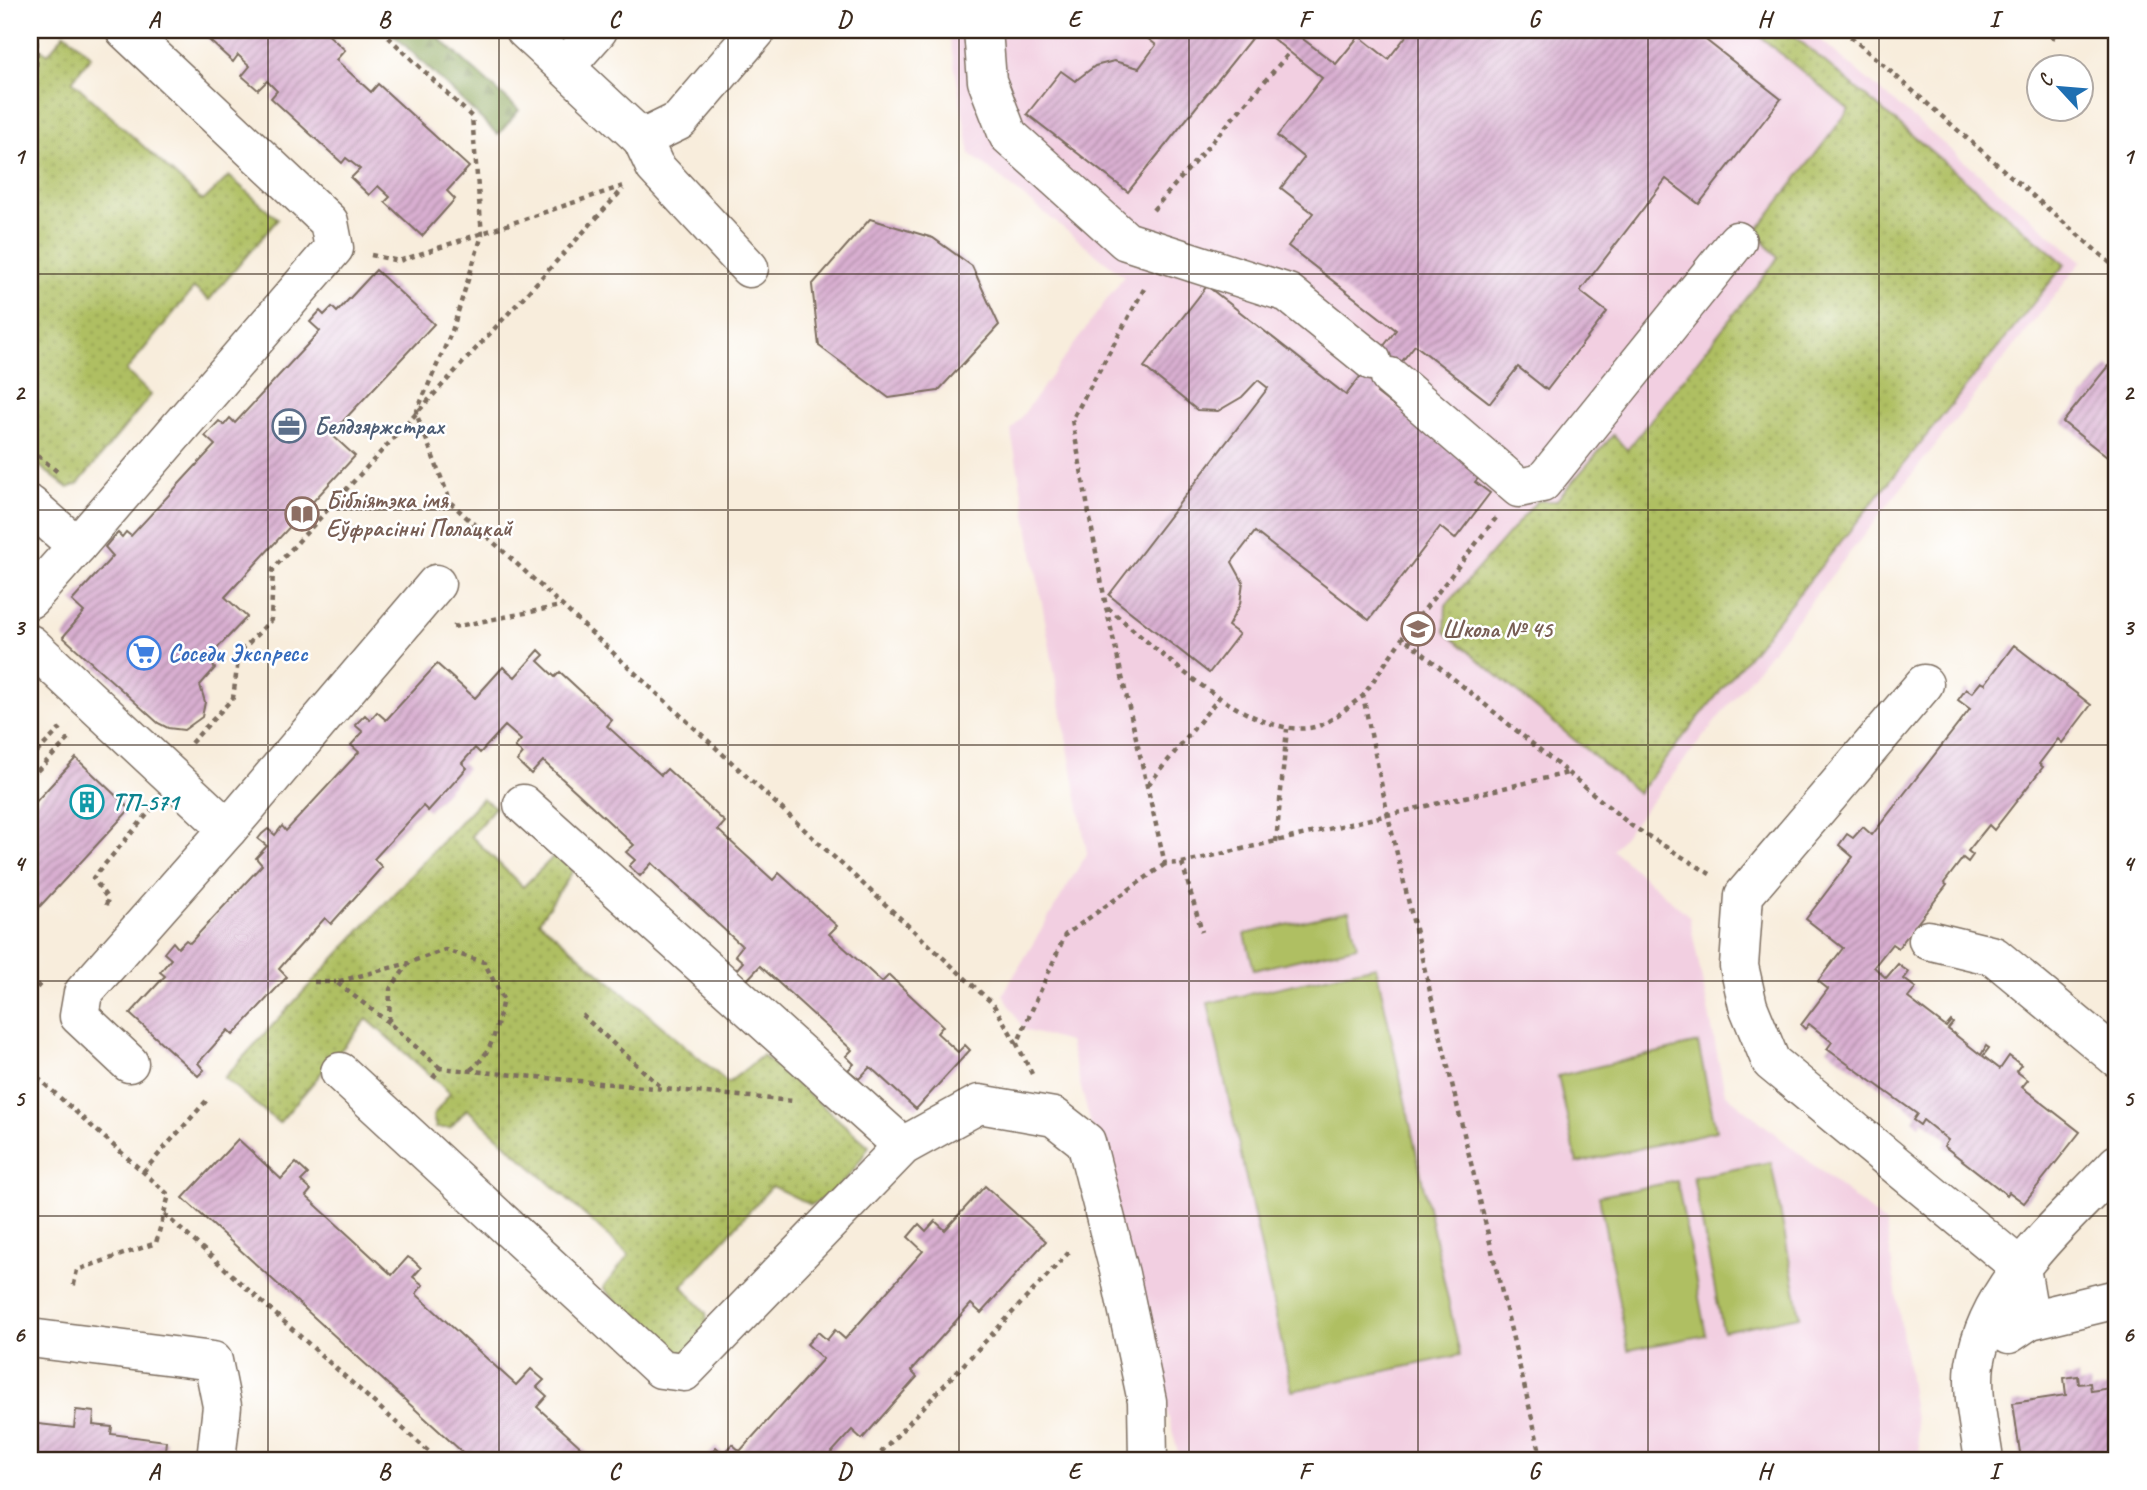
<svg xmlns="http://www.w3.org/2000/svg" width="2147" height="1490" viewBox="0 0 2147 1490" font-family="Caveat,sans-serif">
<style>
.built{fill:#f2cfe1}
.grass{fill:url(#grass-dots);stroke:#757440;stroke-width:2}
.forest{fill:url(#forest-firs);stroke:#63683b;stroke-width:2}
.pitch{fill:#afbf62;stroke:#757440;stroke-width:2}
.building{fill:url(#building-hatch)}
.lines{fill:none;stroke-linecap:round;stroke-linejoin:round}
.minor-casing{stroke:#7d6e60;stroke-width:41}
.path{stroke:#7d6e60;stroke-width:4.5;stroke-dasharray:5 5;stroke-linecap:butt}
.minor{stroke:#fff;stroke-width:38}
.grid{fill:none;stroke:#3b2a1e;stroke-width:2;stroke-opacity:0.55}
.labels{text-anchor:middle;dominant-baseline:central;stroke-width:5;stroke-linejoin:round;paint-order:stroke}
.service-label{font-size:24px;font-weight:bold;fill:#4e5e75;stroke:#fff;text-anchor:start}
.education-label{font-size:24px;font-weight:bold;fill:#785e54;stroke:#fff;text-anchor:start}
.shop-label{font-size:24px;font-weight:bold;fill:#366cbe;stroke:#fff;text-anchor:start}
.culture-label{font-size:24px;font-weight:bold;fill:#0d838f;stroke:#fff;text-anchor:start}
.neatline{fill:none;stroke:#3b2a1e;stroke-width:2.5}
.grid-label{font-size:23px;text-anchor:middle;font-weight:bold;fill:#3b2a1e}
</style>
<defs>
<pattern id="grass-dots" width="8" height="8" patternUnits="userSpaceOnUse" patternTransform="scale(1.75)"><rect width="8" height="8" fill="#afbf62"/><path d="M2 2h.1M6 6h.1" fill="none" stroke="#909b50" stroke-width="1.8" stroke-linecap="round"/></pattern>
<pattern id="forest-firs" width="22" height="20" patternUnits="userSpaceOnUse" patternTransform="scale(1.75)"><rect width="22" height="20" fill="#8ba658"/><path d="M5 1l3.5 6h-7zM16 11l3.5 6h-7z" fill="#738748"/></pattern>
<pattern id="building-hatch" width="6" height="6" patternUnits="userSpaceOnUse" patternTransform="scale(1.75)"><rect width="6" height="6" fill="#d9afd1"/><path d="M-1 1l2-2M0 6l6-6M5 7l2-2" fill="none" stroke="#b18fa9"/></pattern>
</defs>
<rect width="100%" height="100%" fill="#fff"/>
<filter id="ink" filterUnits="userSpaceOnUse"><feTurbulence type="fractalNoise" baseFrequency=".0143" numOctaves="2"/><feDisplacementMap in="SourceGraphic" scale="14" xChannelSelector="R" yChannelSelector="G"/><feConvolveMatrix kernelMatrix="1 2 1 2 8 2 1 2 1" color-interpolation-filters="sRGB"/></filter>
<filter id="wash" filterUnits="userSpaceOnUse"><feTurbulence type="fractalNoise" baseFrequency=".00686" numOctaves="4" result="noise"/><feDisplacementMap in="SourceGraphic" scale="28" xChannelSelector="R" yChannelSelector="G"/><feGaussianBlur stdDeviation="1.57" result="paint"/><feColorMatrix in="noise" values="0 0 0 0 0 0 0 0 0 0 0 0 0 0 0 0 0 1.4 0 .05"/><feComposite in="paint" operator="in"/></filter>
<g filter="url(#wash)">
<rect width="100%" height="100%" fill="#f8eddc"/>
<polygon class="built" points="948,30 1809,30 2082,261 1613,850 1689,916 1725,1093 1886,1224 1921,1460 1180,1460 1069,1042 1024,1030 1003,994 1087,853 1011,431 1124,276 970,154"/>
<g class="grass">
<polygon points="1752,30 1787,30 2065,264 1638,793 1445,632 1446,605 1537,501 1556,501 1613,435 1627,450 1778,258 1756,232 1849,110"/>
<polygon points="65,33 91,56 72,81 203,201 229,176 278,219 209,300 194,288 126,371 151,395 78,484 68,488 30,459 30,41 48,54"/>
<path d="M482,798L495,807L471,836L523,887L552,858L561,855L573,871L539,921L728,1083L763,1055L869,1146C854,1172 838,1192 811,1205L772,1186L682,1286L706,1313L708,1326L686,1353H669L603,1288L629,1255L467,1109L450,1128H436L433,1116L450,1093L367,1019L279,1123L224,1078Z"/>
</g>
<polygon class="forest" points="389,30 430,30 519,110 498,135"/>
<g class="pitch">
<polygon points="1349,911 1357,946 1254,970 1245,934"/>
<polygon points="1376,966 1460,1355 1292,1391 1208,1003"/>
<polygon points="1698,1043 1716,1131 1577,1163 1558,1076"/>
<polygon points="1771,1162 1800,1316 1723,1331 1693,1177"/>
<polygon points="1677,1181 1706,1335 1628,1350 1599,1196"/>
</g>
<g id="blocks">
<g class="building">
<polygon points="198,30 323,30 345,50 336,60 371,92 378,84 469,167 447,191 455,199 422,236 385,202 390,197 378,186 369,195 351,178 360,169 346,158 342,163 271,98 277,91 267,81 258,90 242,76 250,66 238,55 233,62"/>
<polygon points="1137,30 1258,30 1128,192 1027,114 1061,71 1075,81 1095,66 1114,61 1139,68 1156,45"/>
<polygon points="1262,30 1291,30 1336,64 1359,36 1388,59 1411,30 1693,30 1781,99 1699,204 1666,179 1580,291 1607,312 1547,390 1518,367 1490,403 1415,345 1377,393 1481,475 1475,482 1490,493 1455,539 1440,527 1369,620 1255,532 1232,562 1243,582 1240,604 1228,626 1239,634 1209,673 1109,595 1268,388 1258,380 1242,397 1218,411 1197,410 1144,367 1207,286 1346,395 1396,330 1288,246 1313,213 1281,188 1304,158 1277,136 1322,78"/>
<polygon points="870,219 933,238 972,266 999,325 938,391 889,398 819,346 812,285"/>
<polygon points="376,270 434,324 331,434 355,456 225,597 247,617 207,659 215,668 200,685 205,702 202,717 184,730 168,728 158,723 63,637 84,612 72,601 113,556 105,547 110,541 118,533 122,537 126,532 131,536 215,445 205,436 219,421 224,425 230,418 235,423 320,331 310,322 320,311 324,315 332,307 337,312"/>
<polygon points="2108,366 2117,374 2117,465 2063,422"/>
<polygon points="2014,645 2091,705 2062,743 2058,739 2039,764 2043,767 1994,830 1989,825 1968,851 1973,855 1968,862 1963,858 1944,883 1947,885 1898,948 1892,944 1874,967 1886,978 1898,964 1903,968 1909,972 1904,979 1916,988 1908,998 1946,1027 1951,1021 1953,1023 1948,1029 1981,1055 1986,1046 1989,1048 1983,1056 2000,1069 2009,1056 2021,1065 2016,1071 2028,1080 2022,1087 2080,1132 2024,1203 2009,1192 2007,1195 1944,1146 1948,1140 1923,1120 1920,1125 1913,1120 1917,1114 1827,1049 1832,1042 1809,1024 1805,1029 1801,1025 1828,989 1818,981 1843,948 1806,919 1853,857 1839,845 1847,834 1853,838 1863,827 1872,835 1970,709 1958,700 1966,689 1972,693 1981,682 1985,684"/>
<polygon points="539,650 544,655 538,661 555,677 560,672 612,720 607,726 661,775 667,769 725,822 718,830 773,880 779,873 837,926 829,934 882,982 889,975 943,1026 937,1033 958,1052 965,1045 970,1050 916,1109 870,1067 859,1079 848,1070 854,1064 846,1056 852,1050 760,966 747,980 736,970 743,962 735,955 742,946 652,863 640,876 629,866 635,860 626,852 634,845 543,761 531,774 517,761 523,754 515,747 521,740 505,726 480,753 475,748 462,763 467,768 428,811 423,806 374,859 382,867 331,924 325,918 286,961 279,969 287,977 233,1035 228,1030 198,1063 204,1070 198,1076 130,1014 165,976 160,972 171,959 164,953 168,948 173,942 178,948 186,940 190,943 262,865 256,858 267,846 258,839 262,834 268,829 275,835 282,826 286,831 359,752 351,745 363,732 355,725 365,715 370,720 377,712 386,720 437,664 475,698 503,667 515,677"/>
<polygon points="76,758 130,809 30,917 30,808"/>
<polygon points="238,1139 281,1179 296,1163 308,1174 301,1181 311,1190 306,1196 392,1275 408,1257 414,1261 421,1268 413,1277 423,1285 416,1294 516,1385 531,1369 544,1380 537,1387 547,1396 537,1407 595,1460 471,1460 183,1198"/>
<polygon points="985,1186 1046,1241 981,1313 971,1304 911,1371 917,1377 862,1439 852,1430 825,1460 705,1459 716,1447 723,1454 732,1444 740,1451 823,1359 807,1344 818,1332 827,1340 835,1330 845,1339 923,1251 908,1237 919,1224 926,1231 935,1221 945,1230"/>
<polygon points="2078,1376 2079,1384 2090,1383 2091,1391 2117,1387 2117,1460 2021,1460 2013,1403 2066,1395 2064,1378"/>
<polygon points="76,1410 94,1412 93,1425 112,1427 111,1434 166,1441 164,1460 30,1460 30,1423 74,1428"/>
</g>
</g>
</g>
<g filter="url(#ink)">
<use href="#blocks" fill-opacity="0" stroke="#7d6e60" stroke-width="2"/>
<g class="lines">
<defs>
<g id="minor">
<polyline points="525,30 565,67 598,30"/>
<polyline points="983,30 987,81 1008,135 1126,241 1288,293 1372,361"/>
<polyline points="565,67 642,139 679,121 757,30"/>
<polyline points="642,139 655,167 749,268"/>
<polyline points="1390,377 1519,488 1542,483 1737,241"/>
<polyline points="30,505 77,546 334,248 329,222 125,30"/>
<polyline points="30,599 77,546"/>
<polyline points="30,644 228,829 436,584"/>
<polyline points="1924,684 1744,895 1739,966 1748,1006 1771,1062 2021,1268 2030,1320"/>
<polyline points="523,804 903,1146"/>
<polyline points="1928,940 1994,956 2117,1058"/>
<polyline points="129,1063 79,1016 83,993 228,829"/>
<polyline points="340,1072 661,1369 684,1372 903,1146 979,1104 1054,1117 1086,1142 1120,1274 1147,1401 1148,1460"/>
<polyline points="2009,1334 2030,1320 2117,1299"/>
<polyline points="30,1338 213,1361 222,1406 216,1460"/>
<path d="M1984,1460C1980,1430 1971,1394 1975,1364C1988,1283 2064,1221 2117,1164"/>
</g>
</defs>
<use href="#minor" class="minor-casing"/>
<g class="path">
<polyline points="381,30 472,117 482,235 452,331 416,413 451,503 993,1004 1017,1044"/>
<polyline points="1843,30 2117,269"/>
<polyline points="2021,30 2057,38"/>
<polyline points="1302,38 1309,30"/>
<polyline points="1153,210 1290,52"/>
<polyline points="371,255 399,261 623,186"/>
<polyline points="30,286 37,30"/>
<polyline points="1144,289 1072,420 1106,607 1165,864 1182,863 1568,773 1403,637"/>
<polyline points="30,449 59,473"/>
<polyline points="1496,518 1403,637 1363,696 1388,816 1542,1460"/>
<path d="M1108,608C1154,646 1254,746 1318,726C1333,721 1350,705 1363,696"/>
<polyline points="453,627 561,606"/>
<polyline points="30,742 38,751 61,728"/>
<polyline points="191,743 233,698 239,653 271,620 273,569 623,189"/>
<polyline points="1568,773 1632,826 1710,874"/>
<polyline points="30,778 71,737"/>
<polyline points="1148,785 1218,699"/>
<polyline points="1276,842 1287,729"/>
<polyline points="1182,863 1202,932"/>
<polyline points="106,905 108,899 93,878 151,810"/>
<polyline points="314,982 336,982"/>
<polyline points="30,995 43,981"/>
<polyline points="582,1015 660,1086"/>
<polyline points="389,1023 336,982 409,963"/>
<path d="M440,1068L389,1023L390,989L410,962L445,950L484,962L503,999C497,1025 494,1053 470,1070"/>
<polyline points="30,1071 169,1195 156,1243 77,1270 73,1289"/>
<polyline points="1032,1074 1017,1044 1065,935 1165,864"/>
<polyline points="433,1078 440,1068 793,1101"/>
<polyline points="143,1172 207,1100"/>
<polyline points="164,1214 438,1460"/>
<polyline points="874,1460 1072,1249"/>
</g>
<use href="#minor" class="minor"/>
</g>
</g>
<path class="grid" d="M268,30V1460M499,30V1460M728,30V1460M959,30V1460M1189,30V1460M1418,30V1460M1648,30V1460M1879,30V1460M30,274H2117M30,510H2117M30,745H2117M30,981H2117M30,1216H2117"/>
<defs>
<symbol id="office-ring" viewBox="-11 -11 22 22"><circle r="9.5" fill="#fff" stroke="#5c6f8a" stroke-width="1.5"/><path d="M-6-3h4V-5.5h4V-3h4V5H-6ZM-1-4.5V-3h2v-1.5ZM-6 0V1H6V0Z" fill="#5c6f8a"/></symbol>
<symbol id="library-ring" viewBox="-11 -11 22 22"><circle r="9.5" fill="#fff" stroke="#8d6e63" stroke-width="1.5"/><path d="M-6-4Q-3-5.5-.7-3.5V5Q-3 3-6 4ZM6-4Q3-5.5 .7-3.5V5Q3 3 6 4Z" fill="#8d6e63"/></symbol>
<symbol id="school-ring" viewBox="-11 -11 22 22"><circle r="9.5" fill="#fff" stroke="#8d6e63" stroke-width="1.5"/><path d="M0-5L7-2L0 1L-7-2ZM-4 1L0 2.5L4 1V4Q0 6-4 4Z" fill="#8d6e63"/></symbol>
<symbol id="supermarket-ring" viewBox="-11 -11 22 22"><circle r="9.5" fill="#fff" stroke="#3f7fe0" stroke-width="1.5"/><path d="M-6-5.5h2.5l.6 2H6L4.5 2H-2.5L-4.4-4H-6ZM-1.5 3.2a1.3 1.3 0 1 0 .1 0ZM3 3.2a1.3 1.3 0 1 0 .1 0Z" fill="#3f7fe0"/></symbol>
<symbol id="building-ring" viewBox="-11 -11 22 22"><circle r="9.5" fill="#fff" stroke="#0f9aa8" stroke-width="1.5"/><path d="M-4-6H4V6H1V3H-1V6H-4ZM-2.5-4.3h1.7v1.8h-1.7ZM.8-4.3h1.7v1.8H.8ZM-2.5-1h1.7V.8h-1.7ZM.8-1h1.7V.8H.8Z" fill="#0f9aa8"/></symbol>
</defs>
<g fill-rule="evenodd">
<use href="#office-ring" x="270" y="407" width="38" height="38"/>
<use href="#library-ring" x="283" y="495" width="38" height="38"/>
<use href="#school-ring" x="1399" y="610" width="38" height="38"/>
<use href="#supermarket-ring" x="125" y="634" width="38" height="38"/>
<use href="#building-ring" x="68" y="783" width="38" height="38"/>
</g>
<g class="labels">
<g class="service-label">
<text x="314" y="426">Белдзяржстрах</text>
</g>
<g class="education-label">
<text x="326" y="500">Бібліятэка імя<tspan x="326" dy="28">Еўфрасінні Полацкай</tspan></text>
<text x="1442" y="629">Школа № 45</text>
</g>
<g class="shop-label">
<text x="168" y="653">Соседи Экспресс</text>
</g>
<g class="culture-label">
<text x="112" y="802">ТП-571</text>
</g>
</g>
<rect width="2147" height="1490" fill="none" stroke="#fff" stroke-width="77"/>
<g transform="translate(2060 88) rotate(296)"><circle r="33" fill="#ffffff" stroke="#b1aaa5" stroke-width="2"/>
<path d="M0-5L12 26L0 18L-12 26Z" fill="#1f6fb2"/>
<text y="-10" font-size="19" font-weight="bold" text-anchor="middle" fill="#3b2a1e">С</text>
</g>
<rect x="38" y="38" width="2070" height="1414" class="neatline"/>
<g class="grid-label">
<text x="154" y="27">A</text>
<text x="384" y="27">B</text>
<text x="614" y="27">C</text>
<text x="844" y="27">D</text>
<text x="1074" y="27">E</text>
<text x="1304" y="27">F</text>
<text x="1534" y="27">G</text>
<text x="1764" y="27">H</text>
<text x="1994" y="27">I</text>
<text x="19" y="164">1</text>
<text x="2128" y="164">1</text>
<text x="19" y="400">2</text>
<text x="2128" y="400">2</text>
<text x="19" y="635">3</text>
<text x="2128" y="635">3</text>
<text x="19" y="871">4</text>
<text x="2128" y="871">4</text>
<text x="19" y="1106">5</text>
<text x="2128" y="1106">5</text>
<text x="19" y="1342">6</text>
<text x="2128" y="1342">6</text>
<text x="154" y="1479">A</text>
<text x="384" y="1479">B</text>
<text x="614" y="1479">C</text>
<text x="844" y="1479">D</text>
<text x="1074" y="1479">E</text>
<text x="1304" y="1479">F</text>
<text x="1534" y="1479">G</text>
<text x="1764" y="1479">H</text>
<text x="1994" y="1479">I</text>
</g>
</svg>
